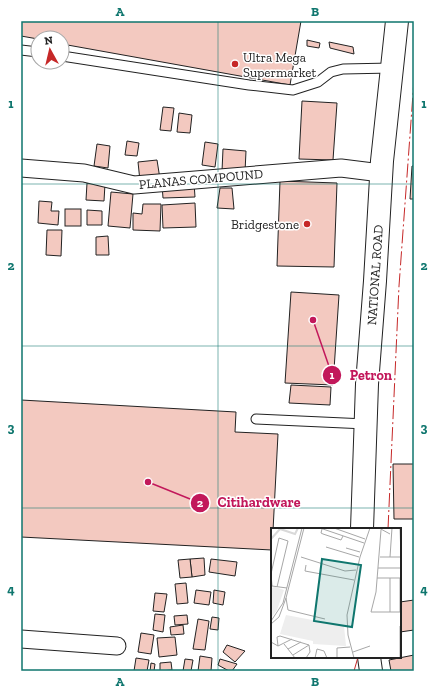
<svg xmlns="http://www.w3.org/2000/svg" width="435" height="692" viewBox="0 0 435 692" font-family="'Zilla Slab',serif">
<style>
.building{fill:#f3c9c0;stroke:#222}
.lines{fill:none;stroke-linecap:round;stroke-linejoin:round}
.lane-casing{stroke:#222;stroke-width:11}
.street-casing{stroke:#222;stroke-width:19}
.highway-casing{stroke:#222;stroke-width:24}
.lane{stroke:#fff;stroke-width:9}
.street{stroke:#fff;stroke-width:17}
.highway{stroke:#fff;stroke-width:22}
.power{stroke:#c62828;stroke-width:1;stroke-dasharray:14 3 2 3;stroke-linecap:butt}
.grid{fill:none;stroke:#0f766e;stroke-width:1;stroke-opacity:0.55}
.poi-dot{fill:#c62828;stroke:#fff;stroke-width:1.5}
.labels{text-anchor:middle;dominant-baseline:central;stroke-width:3;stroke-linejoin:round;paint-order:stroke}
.poi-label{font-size:13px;fill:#222;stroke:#fff;text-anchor:start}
.street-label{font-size:13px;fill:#222;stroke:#fff}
.inset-river{fill:none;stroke:#d9d9d9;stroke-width:2}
.inset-road{fill:none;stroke:#a7a7a7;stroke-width:1}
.view{fill:#0f766e;fill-opacity:0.15;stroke:#0f766e;stroke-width:2}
.inset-edge{fill:none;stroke:#222;stroke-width:2}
.leader{fill:none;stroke:#c2185b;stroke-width:1.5}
.callout-dot{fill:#c2185b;stroke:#fff;stroke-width:1.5}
.mark-label{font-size:12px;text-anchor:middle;font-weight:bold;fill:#fff}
.callout-label{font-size:14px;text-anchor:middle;font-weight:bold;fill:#c2185b;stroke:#fff;stroke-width:3;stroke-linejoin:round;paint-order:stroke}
.neatline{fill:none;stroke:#0f766e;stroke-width:1.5}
.grid-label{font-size:13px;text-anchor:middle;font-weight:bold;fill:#0f766e}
</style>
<rect width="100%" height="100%" fill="#fff"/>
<g class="building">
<polygon points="21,21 301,21 290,85 62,44 62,38 38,38 38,39 21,36"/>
<polygon points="307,40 320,43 319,48 307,46"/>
<polygon points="329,42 353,47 354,54 330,48"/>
<polygon points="302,101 337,103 333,160 299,159"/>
<polygon points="163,107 174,108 171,131 160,130"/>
<polygon points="179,113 192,115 190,133 177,132"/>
<polygon points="127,141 139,143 137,156 125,155"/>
<polygon points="205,142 218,144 215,167 202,165"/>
<polygon points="97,144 110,146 108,168 94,166"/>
<polygon points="223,149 246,151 245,172 222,171"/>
<polygon points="157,160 160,179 140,181 138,162"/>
<polygon points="412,166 414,166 414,199 410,199"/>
<polygon points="280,181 337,183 334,267 277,266"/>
<polygon points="87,183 105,184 104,201 86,200"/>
<polygon points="194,183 195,197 163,198 162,185"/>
<polygon points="220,188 232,188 234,209 217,208"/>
<polygon points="111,192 133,194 130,228 108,226"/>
<polygon points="39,201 52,202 51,211 59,211 58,225 38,223"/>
<polygon points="195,203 196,227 163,228 162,205"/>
<polygon points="143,204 161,204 160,231 133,230 133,213 142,214"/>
<rect x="65" y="209" width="16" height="17"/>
<polygon points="87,210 102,211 102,225 87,225"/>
<polygon points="47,230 62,230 61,256 46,255"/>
<polygon points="108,236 109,255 96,255 96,237"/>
<polygon points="291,292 339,295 333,385 285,383"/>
<polygon points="291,385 331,387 330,405 289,403"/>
<polygon points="21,400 236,412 235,432 278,434 272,550 21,537"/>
<polygon points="393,464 414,464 414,519 394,519"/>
<polygon points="204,558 205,575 192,577 190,559"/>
<polygon points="190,559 192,577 180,578 178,560"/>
<polygon points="211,559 237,562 235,576 209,572"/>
<polygon points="186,583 188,603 177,604 175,584"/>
<polygon points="196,590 211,592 209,605 194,603"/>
<polygon points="214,590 225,592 223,605 213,603"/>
<polygon points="155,593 167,594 164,612 153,611"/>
<polygon points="414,600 414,630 400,632 400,602"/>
<polygon points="155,614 165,615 163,632 153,630"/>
<polygon points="187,615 188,624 175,625 174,616"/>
<polygon points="212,617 219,618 218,630 210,629"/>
<polygon points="198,619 209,621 205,650 193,649"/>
<polygon points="183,625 184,634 171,635 170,627"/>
<polygon points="141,633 154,635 151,654 138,652"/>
<polygon points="175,637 177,655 159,657 157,638"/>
<polygon points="227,645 245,651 235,662 223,652"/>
<polygon points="414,655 414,671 391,671 389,660"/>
<polygon points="200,656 212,658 211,671 198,671"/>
<polygon points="136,658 149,660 147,671 134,671"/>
<polygon points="185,659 193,660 191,671 183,671"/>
<polygon points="220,659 237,664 232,671 229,671 218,665"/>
<polygon points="171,662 172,670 160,671 160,663"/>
<polygon points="151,663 155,664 154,671 150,671"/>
</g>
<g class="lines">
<defs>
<g id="lane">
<polyline points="21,50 38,52"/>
<polyline points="62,56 249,85 293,90 318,82 331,72 343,69 392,68"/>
<polyline points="256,419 366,424"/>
</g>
<g id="street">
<polyline points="21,168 84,173 134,185 341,168 381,173"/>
<polyline points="21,639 117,646"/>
</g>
<g id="highway">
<polyline points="362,529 367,384 375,281 382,161 397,21"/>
<polyline points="369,657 371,671"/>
</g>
</defs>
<use href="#lane" class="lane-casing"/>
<use href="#street" class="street-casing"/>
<use href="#highway" class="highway-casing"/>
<use href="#lane" class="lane"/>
<use href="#street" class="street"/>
<use href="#highway" class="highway"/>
<g class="power">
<polyline points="388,529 399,286 414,80"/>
<polyline points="354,671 358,657"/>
</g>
</g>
<path class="grid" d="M218,21V671M21,184H414M21,346H414M21,508H414"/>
<g class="poi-dot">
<circle cx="235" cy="64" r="4"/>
<circle cx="307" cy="224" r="4"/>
</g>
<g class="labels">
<g class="poi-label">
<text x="243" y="57">Ultra Mega<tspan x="243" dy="15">Supermarket</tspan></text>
<text x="299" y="224" text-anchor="end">Bridgestone</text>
</g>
<g class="street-label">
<text transform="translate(201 179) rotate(-5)">PLANAS COMPOUND</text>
<text transform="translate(375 275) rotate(-86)">NATIONAL ROAD</text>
</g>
</g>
<g transform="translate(271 528)">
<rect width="130" height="130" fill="#fff"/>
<path d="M4,59L13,62L6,82L0,90V60ZM15,87L73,98L75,118L42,116V113L9,106Z" fill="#eee"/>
<path class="inset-river" d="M0,11L9,1L24,6L27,0"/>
<path class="inset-road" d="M49,0L93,15M63,0L94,11M108,0L119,6M129,0L130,29M51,1L50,5L52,6L70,12L72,8M110,2L105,64L100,84H130M55,19L88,29M75,20L89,24M30,29L74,43L85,42M109,29H130M119,29L121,0M35,37L34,43L83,52M107,40H130M106,50H129M1,58L0,46L8,10L17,13L6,59M1,58L16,60M15,70L17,82L54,91M119,84V50M129,84V50M0,93L12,75L31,0M0,96L8,89L15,70L33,0M0,114L7,118L21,111M13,116L24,130M7,118L6,109L9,108L38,117M17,121L30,114M82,124L99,118M22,127L38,117M35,130L39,124L38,117M44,130L46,121L53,123L56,130M66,130V120L79,119M83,130L77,107L76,87L89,29L99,0M129,130V98"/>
<path class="view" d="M51,31L90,37L81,99L43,93Z"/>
<rect width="130" height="130" class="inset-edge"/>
</g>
<path class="leader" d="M313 320L332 375M148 482L200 503"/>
<g class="callout-dot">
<circle cx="313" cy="320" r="4"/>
<circle cx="148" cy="482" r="4"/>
<circle cx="332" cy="375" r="10"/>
<circle cx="200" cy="503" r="10"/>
</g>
<g class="mark-label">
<text x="332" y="379">1</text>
<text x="200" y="507">2</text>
</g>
<g class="callout-label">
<text x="371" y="380">Petron</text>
<text x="259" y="507">Citihardware</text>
</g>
<rect width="435" height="692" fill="none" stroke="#ffffff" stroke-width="44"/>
<g transform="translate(50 50) rotate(352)"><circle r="19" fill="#ffffff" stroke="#a7a7a7"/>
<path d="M0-3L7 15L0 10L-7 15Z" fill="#c62828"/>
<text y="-6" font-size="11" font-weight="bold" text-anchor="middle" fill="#222222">N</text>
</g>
<rect x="22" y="22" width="391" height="648" class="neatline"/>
<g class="grid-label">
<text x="120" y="16">A</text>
<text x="315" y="16">B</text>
<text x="11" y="108">1</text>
<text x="424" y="108">1</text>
<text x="11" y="270">2</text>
<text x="424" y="270">2</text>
<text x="11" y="432">3</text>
<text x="424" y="432">3</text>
<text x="11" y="594">4</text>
<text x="424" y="594">4</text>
<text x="120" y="686">A</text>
<text x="315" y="686">B</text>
</g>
</svg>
